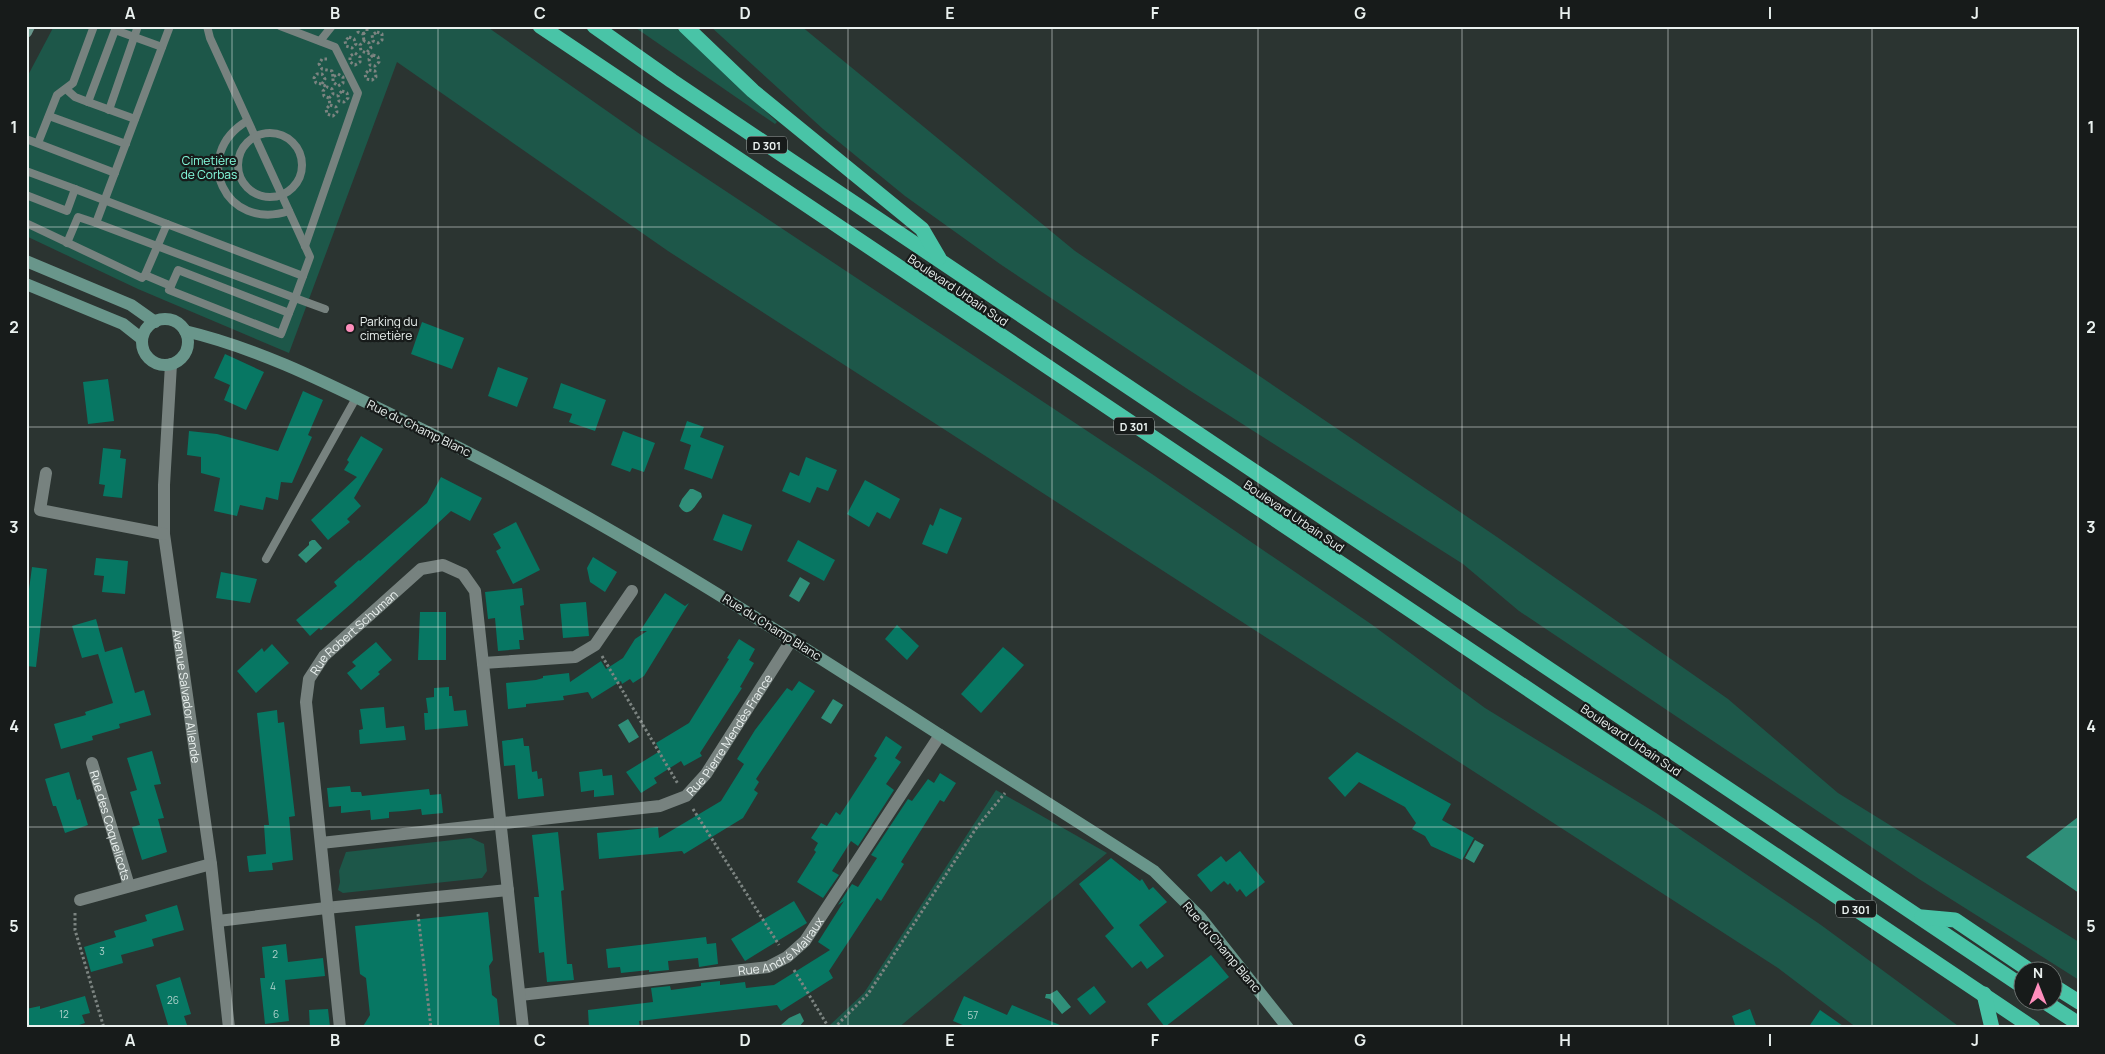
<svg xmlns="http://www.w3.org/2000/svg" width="2105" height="1054" viewBox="0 0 2105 1054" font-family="Manrope,sans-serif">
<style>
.green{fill:#1d5749}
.water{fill:#2f8f79}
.building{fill:#077763}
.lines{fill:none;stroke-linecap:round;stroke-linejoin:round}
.path{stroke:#7c8481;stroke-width:3;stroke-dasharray:2.5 2.5;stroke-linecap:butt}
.lane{stroke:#77827f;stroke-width:8}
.street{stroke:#77827f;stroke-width:12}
.secondary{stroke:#69968b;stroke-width:12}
.highway{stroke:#49c4a7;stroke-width:15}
.grid{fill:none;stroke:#eaf1ef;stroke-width:1;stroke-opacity:0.55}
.poi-dot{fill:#fe8ebc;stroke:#171b1a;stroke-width:2}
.labels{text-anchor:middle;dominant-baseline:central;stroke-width:4.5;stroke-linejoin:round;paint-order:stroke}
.number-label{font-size:10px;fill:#b1d2cc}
.shield{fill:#171b1a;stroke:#abb1af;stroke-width:1}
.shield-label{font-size:11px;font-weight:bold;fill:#eaf1ef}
.park-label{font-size:12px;fill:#85fedf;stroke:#171b1a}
.street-label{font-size:12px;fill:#eaf1ef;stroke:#171b1a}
.poi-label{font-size:12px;fill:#eaf1ef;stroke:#171b1a;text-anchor:start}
.neatline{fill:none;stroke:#eaf1ef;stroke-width:2}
.grid-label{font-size:16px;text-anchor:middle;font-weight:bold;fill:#eaf1ef}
</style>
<rect width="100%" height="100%" fill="#2b3431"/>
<g class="green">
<polygon points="54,26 486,26 644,137 1152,474 1371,624 1485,708 1656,813 1821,925 1961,1028 1857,1028 1778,968 668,251 397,62 289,353 138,289 26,236 26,79"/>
<polygon points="633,26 674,26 777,122 775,124"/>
<polygon points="710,26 801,26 1075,251 1497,537 1728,699 1838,793 2079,942 2079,980 1919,879 1519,611 1463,564 1189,390 1000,264 905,196 823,129"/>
<polygon points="996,790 1107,853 898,1028 824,1028 830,1025 864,993"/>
<polygon points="471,838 484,844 487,871 482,878 343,893 338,890 340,882 339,871 346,852"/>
</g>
<g class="water">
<path d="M690,489H693L701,493L702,497C695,505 689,521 679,506L682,499Z"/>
<polygon points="312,540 315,540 322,548 306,563 298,555 309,545 309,542"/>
<polygon points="800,577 810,583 799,602 789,596"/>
<polygon points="833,699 843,705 831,724 821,718"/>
<polygon points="628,719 639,737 629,743 618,725"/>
<polygon points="2078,817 2079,817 2079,893 2026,857"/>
<polygon points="1475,840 1484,845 1474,863 1465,858"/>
<polygon points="1057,990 1071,1007 1062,1014 1050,999 1045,998 1046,994 1050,994"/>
<polygon points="800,1013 804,1021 799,1027 783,1028 781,1025 789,1018"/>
</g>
<g class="building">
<polygon points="422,322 464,338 452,369 411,354"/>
<polygon points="225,354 264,372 246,410 224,400 230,385 214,378"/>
<polygon points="498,367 528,378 517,407 488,396"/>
<polygon points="108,379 114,421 88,424 83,382"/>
<polygon points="561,383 606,400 595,431 569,422 572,414 553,408"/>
<polygon points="303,391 323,400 308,435 312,437 292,483 281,482 278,500 266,497 263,510 240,505 237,516 214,511 220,478 201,473 201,457 187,455 189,431 217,434 278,451"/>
<polygon points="687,421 704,427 700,437 724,446 712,479 684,469 691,445 680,441"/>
<polygon points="623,431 655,443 644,472 632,468 630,472 611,465"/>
<polygon points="361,436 383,449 354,498 361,506 347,519 350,522 328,540 311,520 357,477 344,470 349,462 347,460"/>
<polygon points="103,448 121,450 120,458 126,459 122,498 103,496 105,485 99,484"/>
<polygon points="806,457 837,470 828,491 817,487 810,503 782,491 790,472 799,476"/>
<polygon points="441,477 482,498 470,521 451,511 352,603 321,630 319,628 310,636 296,620 337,586 334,582 359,560 360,561 427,503"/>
<polygon points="865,480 900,499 890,519 877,512 869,527 847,514"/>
<polygon points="940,508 962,518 947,554 922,544 930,524 933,526"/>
<polygon points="723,514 752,525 742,551 713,540"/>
<polygon points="516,522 540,570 513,584 496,551 501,548 493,534"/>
<polygon points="798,540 835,560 824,581 787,561"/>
<polygon points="593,557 617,572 605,592 590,582 587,568"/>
<polygon points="96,558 128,561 125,594 102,592 104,576 94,575"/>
<polygon points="32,567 47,569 36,667 26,666 26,612"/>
<polygon points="221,572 257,579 250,603 216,598"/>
<polygon points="522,588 524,605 520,606 524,640 519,640 520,649 498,651 495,618 488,619 485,592"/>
<polygon points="665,593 685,606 689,603 644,676 633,683 630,679 622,684 621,681 592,699 588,692 563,696 564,700 526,704 526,707 508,709 506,683 536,680 543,678 543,676 569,673 570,682 601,661 606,669 623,658 635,639 647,631 640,631"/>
<polygon points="586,602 589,636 563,638 560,604"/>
<polygon points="420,612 446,612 446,660 418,660"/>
<polygon points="96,619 105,652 122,647 135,693 144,690 151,715 119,724 120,728 92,736 93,740 61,749 54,724 86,715 85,712 113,703 98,654 82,658 72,626"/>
<polygon points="897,625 919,646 907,660 885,639"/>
<polygon points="739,639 755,649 749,660 754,663 740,687 742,688 700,753 702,756 684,766 681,761 654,778 657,783 641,793 626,772 660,751 656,743 689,723 729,659 727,658"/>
<polygon points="376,642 392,660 378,672 380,674 361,690 347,673 356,666 352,662"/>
<polygon points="272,644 289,663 256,693 237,671 262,648 264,652"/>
<polygon points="1003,647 1024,665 981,713 961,694"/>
<polygon points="799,681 815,691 756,779 759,782 754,790 758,793 743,818 684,854 682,851 599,859 597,833 658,827 659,838 721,801 744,764 737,759 755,730 787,688 792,691"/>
<polygon points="449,687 449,696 452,696 454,711 466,710 468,726 425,730 424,713 428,713 426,698 434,697 434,688"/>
<polygon points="384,707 386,728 404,726 406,740 360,744 359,730 363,729 360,709"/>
<polygon points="277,710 278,723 284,722 295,816 289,817 293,860 272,863 273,870 249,872 247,856 266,854 264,825 269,825 257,713"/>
<polygon points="886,736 902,747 895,758 901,762 886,784 894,790 858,846 851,841 832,871 839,875 823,898 797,882 816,852 814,850 818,843 811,838 821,823 827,826 836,812 840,815 877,758 874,756"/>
<polygon points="523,738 524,746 529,746 532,772 537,771 538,779 542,778 544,796 518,799 515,765 504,766 502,741"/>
<polygon points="152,751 161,784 154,785 164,818 158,819 167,852 142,860 132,827 140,825 130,792 137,790 127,758"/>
<polygon points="1357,752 1451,804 1442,820 1474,838 1462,860 1431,846 1425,836 1412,829 1416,823 1405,807 1359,782 1345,797 1328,778"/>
<polygon points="602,769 603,776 612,775 614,795 594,797 594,790 581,792 579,772"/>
<polygon points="69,772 77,800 80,799 88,825 65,833 56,806 53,806 45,779"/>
<polygon points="940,773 956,783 944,802 940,800 901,862 904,864 881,901 877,898 829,971 833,978 781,1011 777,1005 639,1021 640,1028 589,1028 588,1010 653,1002 651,988 670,986 671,990 701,986 701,983 720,981 720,985 745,982 746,988 774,985 830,950 818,942 844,901 838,905 852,884 858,887 877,858 871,855 908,799 912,801 928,779 934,783"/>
<polygon points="350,786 351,792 361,792 362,796 429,789 430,795 441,794 443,813 422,815 421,809 404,811 389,812 389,818 371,820 370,810 341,813 341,806 329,807 327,788"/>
<polygon points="558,832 564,890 561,891 567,964 572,964 574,980 547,982 544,952 539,953 534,897 539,897 532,835"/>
<polygon points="1240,851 1265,882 1246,897 1240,889 1237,892 1230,883 1228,885 1224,881 1211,892 1197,875 1221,856 1226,862"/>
<polygon points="1111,858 1140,881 1142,879 1149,890 1153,887 1167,902 1139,925 1164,956 1147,969 1141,961 1132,968 1105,936 1114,928 1079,884"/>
<polygon points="794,901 807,923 745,961 731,939"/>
<polygon points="177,905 184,930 152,939 154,946 121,955 123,963 91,972 84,947 116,937 114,931 147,921 145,915"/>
<polygon points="488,912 493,960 489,966 492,995 497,999 500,1028 362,1028 370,1015 366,978 360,974 355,926"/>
<polygon points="706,937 707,944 716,943 718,964 699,967 698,958 668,961 669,970 649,972 649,970 621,973 620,967 608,968 606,949"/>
<polygon points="286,944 288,962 323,958 325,976 285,980 289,1021 265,1024 260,978 265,978 262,947"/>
<polygon points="1211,955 1229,977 1165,1027 1147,1004"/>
<polygon points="180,977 191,1014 184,1016 188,1028 169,1028 156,985"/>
<polygon points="1094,986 1106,1002 1090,1015 1077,999"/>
<polygon points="85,996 90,1013 82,1015 85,1023 70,1028 26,1028 26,1009 40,1006 40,1009"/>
<polygon points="964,996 1007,1015 1012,1005 1067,1028 970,1028 953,1021"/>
<polygon points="328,1009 330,1027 310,1028 309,1010"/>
<polygon points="1750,1009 1757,1028 1736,1028 1732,1016"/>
<polygon points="1820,1010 1846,1028 1808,1028"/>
</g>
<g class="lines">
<g class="path">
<polyline points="358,26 358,32 363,34 364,41"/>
<polygon points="377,32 382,34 382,40 378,43 373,41 372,35"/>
<polyline points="363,34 367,31 367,26"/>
<polygon points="349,37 354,39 356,44 352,48 346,46 345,41"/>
<polyline points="367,52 371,48 369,43 364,41 360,45 361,51 373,55"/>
<polygon points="355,53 360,57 360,62 355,65 350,62 350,56"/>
<polygon points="373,55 378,57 379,62 375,66 370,65 369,59"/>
<polyline points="327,59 322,59 319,64 322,69 332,71 333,77"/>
<polygon points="369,70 375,71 376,77 372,80 366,79 365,74"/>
<polygon points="338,74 343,77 343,83 338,86 333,82 333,77"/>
<polyline points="322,84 325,79 322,74 317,74 314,78 316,83 322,84 327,87"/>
<polygon points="342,91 347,93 348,98 344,102 339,101 338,95"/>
<polyline points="329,98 324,96 323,91 327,87 332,89 333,94 329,98 330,105"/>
<polygon points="330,105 336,107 337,112 333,116 327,114 326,109"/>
<polyline points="602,656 678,784"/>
<polyline points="693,809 779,945"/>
<polyline points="75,913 75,930 104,1028"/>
<polyline points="418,914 431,1028"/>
<polyline points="794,970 829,1028"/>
<polyline points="834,1028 868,994 977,827 1005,793"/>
</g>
<g class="lane">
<polyline points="207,26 210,38 310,257 295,298 325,309"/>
<polyline points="280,26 335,47 358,93 305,246"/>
<polyline points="320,41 332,26"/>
<polyline points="66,89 75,97 88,102"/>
<polyline points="109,110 138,26"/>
<polyline points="49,116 126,144"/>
<polyline points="135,119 88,102 115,30 162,47"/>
<path d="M247,121C190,155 225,232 289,211"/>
<circle cx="270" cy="165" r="32"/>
<polyline points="26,139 115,173"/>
<polyline points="38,143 57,95 73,83 94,26"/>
<polyline points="26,171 75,189 67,211 26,195"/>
<polyline points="75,189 167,224 145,275"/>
<polyline points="26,223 142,278 145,275 171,286 178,270 289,313 295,298 96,223"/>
<polyline points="167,224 303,276"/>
<polyline points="67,243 78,217 96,223 170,26"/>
<polyline points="171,286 169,290 281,334 289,313"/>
<polyline points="266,559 356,398"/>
</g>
<g class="street">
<path id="s1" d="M171,364L164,485V534L211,864L229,1028"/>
<polyline points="46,473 40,510 164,534"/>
<polyline points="483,663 575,657 595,645 632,591"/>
<path id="s2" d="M92,763L129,886"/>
<path id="s3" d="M321,843L660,806L686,796L706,774L792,639"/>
<polyline points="80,900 211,864"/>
<polyline points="218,921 326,908 508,890"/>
<path id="s4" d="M520,995L768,967L787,957L805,941L940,735"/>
<path id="s5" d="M340,1028L306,702L309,679L324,656L421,569L443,565L463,574L475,591L523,1028"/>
</g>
<g class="secondary">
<polyline points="26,32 29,26"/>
<polyline points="26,261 131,305 155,322"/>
<polyline points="26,284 123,324 142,339"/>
<circle cx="165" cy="342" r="23"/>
<path d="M185,331C266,350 342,391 417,427C598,515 768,624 937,733C1009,779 1082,824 1154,871L1200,917L1288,1028"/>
</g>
<g class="highway">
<polyline points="540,26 2033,1028"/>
<polyline points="594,26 672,81 2022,986"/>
<polyline points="685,26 753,91 922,229 939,258"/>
<polyline points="1922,917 1955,920 2032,972"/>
<polyline points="2052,985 2079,1002"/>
<polyline points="1984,994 1992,1028"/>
<polyline points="2045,1002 2079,1024"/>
</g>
</g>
<path class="grid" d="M232,26V1028M438,26V1028M642,26V1028M848,26V1028M1052,26V1028M1258,26V1028M1462,26V1028M1668,26V1028M1872,26V1028M26,227H2079M26,427H2079M26,627H2079M26,827H2079"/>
<circle class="poi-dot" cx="350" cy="328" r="5"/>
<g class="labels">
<g class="number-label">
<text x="102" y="951">3</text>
<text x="275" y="954">2</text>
<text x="273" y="986">4</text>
<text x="173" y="1000">26</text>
<text x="64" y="1014">12</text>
<text x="276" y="1014">6</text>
<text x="973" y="1015">57</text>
</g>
<g class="shield">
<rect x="747" y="136.5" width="40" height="17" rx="4"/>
<rect x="1114" y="417.5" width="40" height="17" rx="4"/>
<rect x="1836" y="900.5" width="40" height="17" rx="4"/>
</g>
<g class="shield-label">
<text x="767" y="145">D 301</text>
<text x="1134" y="426">D 301</text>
<text x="1856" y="909">D 301</text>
</g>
<g class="park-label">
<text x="209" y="160">Cimetière<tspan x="209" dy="14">de Corbas</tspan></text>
</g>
<g class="street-label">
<text transform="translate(958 290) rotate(34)">Boulevard Urbain Sud</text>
<text transform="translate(419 428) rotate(26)">Rue du Champ Blanc</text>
<text transform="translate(1294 516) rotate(34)">Boulevard Urbain Sud</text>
<text transform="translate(772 627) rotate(32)">Rue du Champ Blanc</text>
<text stroke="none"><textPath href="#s5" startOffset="416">Rue Robert Schuman</textPath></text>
<text stroke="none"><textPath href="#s1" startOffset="334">Avenue Salvador Allende</textPath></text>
<text stroke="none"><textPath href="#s3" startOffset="444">Rue Pierre Mendès France</textPath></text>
<text transform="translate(1631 740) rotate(34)">Boulevard Urbain Sud</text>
<text stroke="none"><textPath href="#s2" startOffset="65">Rue des Coquelicots</textPath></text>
<text stroke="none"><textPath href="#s4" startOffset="271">Rue André Malraux</textPath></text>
<text transform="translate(1222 947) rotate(50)">Rue du Champ Blanc</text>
</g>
<g class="poi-label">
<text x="360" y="321">Parking du<tspan x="360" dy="14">cimetière</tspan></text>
</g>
</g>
<rect width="2105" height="1054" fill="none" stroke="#171b1a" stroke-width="55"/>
<g transform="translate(2038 986)"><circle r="24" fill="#171b1a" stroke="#6b716f"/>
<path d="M0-4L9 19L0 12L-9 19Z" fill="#fe8ebc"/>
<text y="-8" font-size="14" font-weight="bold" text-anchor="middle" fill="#eaf1ef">N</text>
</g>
<rect x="28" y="28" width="2050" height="998" class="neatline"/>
<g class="grid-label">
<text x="130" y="19">A</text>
<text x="335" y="19">B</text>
<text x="540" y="19">C</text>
<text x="745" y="19">D</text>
<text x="950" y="19">E</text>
<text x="1155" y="19">F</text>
<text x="1360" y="19">G</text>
<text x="1565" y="19">H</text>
<text x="1770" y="19">I</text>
<text x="1975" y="19">J</text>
<text x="14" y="133">1</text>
<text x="2091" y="133">1</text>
<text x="14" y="333">2</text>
<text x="2091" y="333">2</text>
<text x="14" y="533">3</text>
<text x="2091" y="533">3</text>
<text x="14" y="732">4</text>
<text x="2091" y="732">4</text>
<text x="14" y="932">5</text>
<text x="2091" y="932">5</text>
<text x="130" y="1046">A</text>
<text x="335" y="1046">B</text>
<text x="540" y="1046">C</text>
<text x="745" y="1046">D</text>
<text x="950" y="1046">E</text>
<text x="1155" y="1046">F</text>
<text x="1360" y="1046">G</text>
<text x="1565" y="1046">H</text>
<text x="1770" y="1046">I</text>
<text x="1975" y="1046">J</text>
</g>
</svg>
